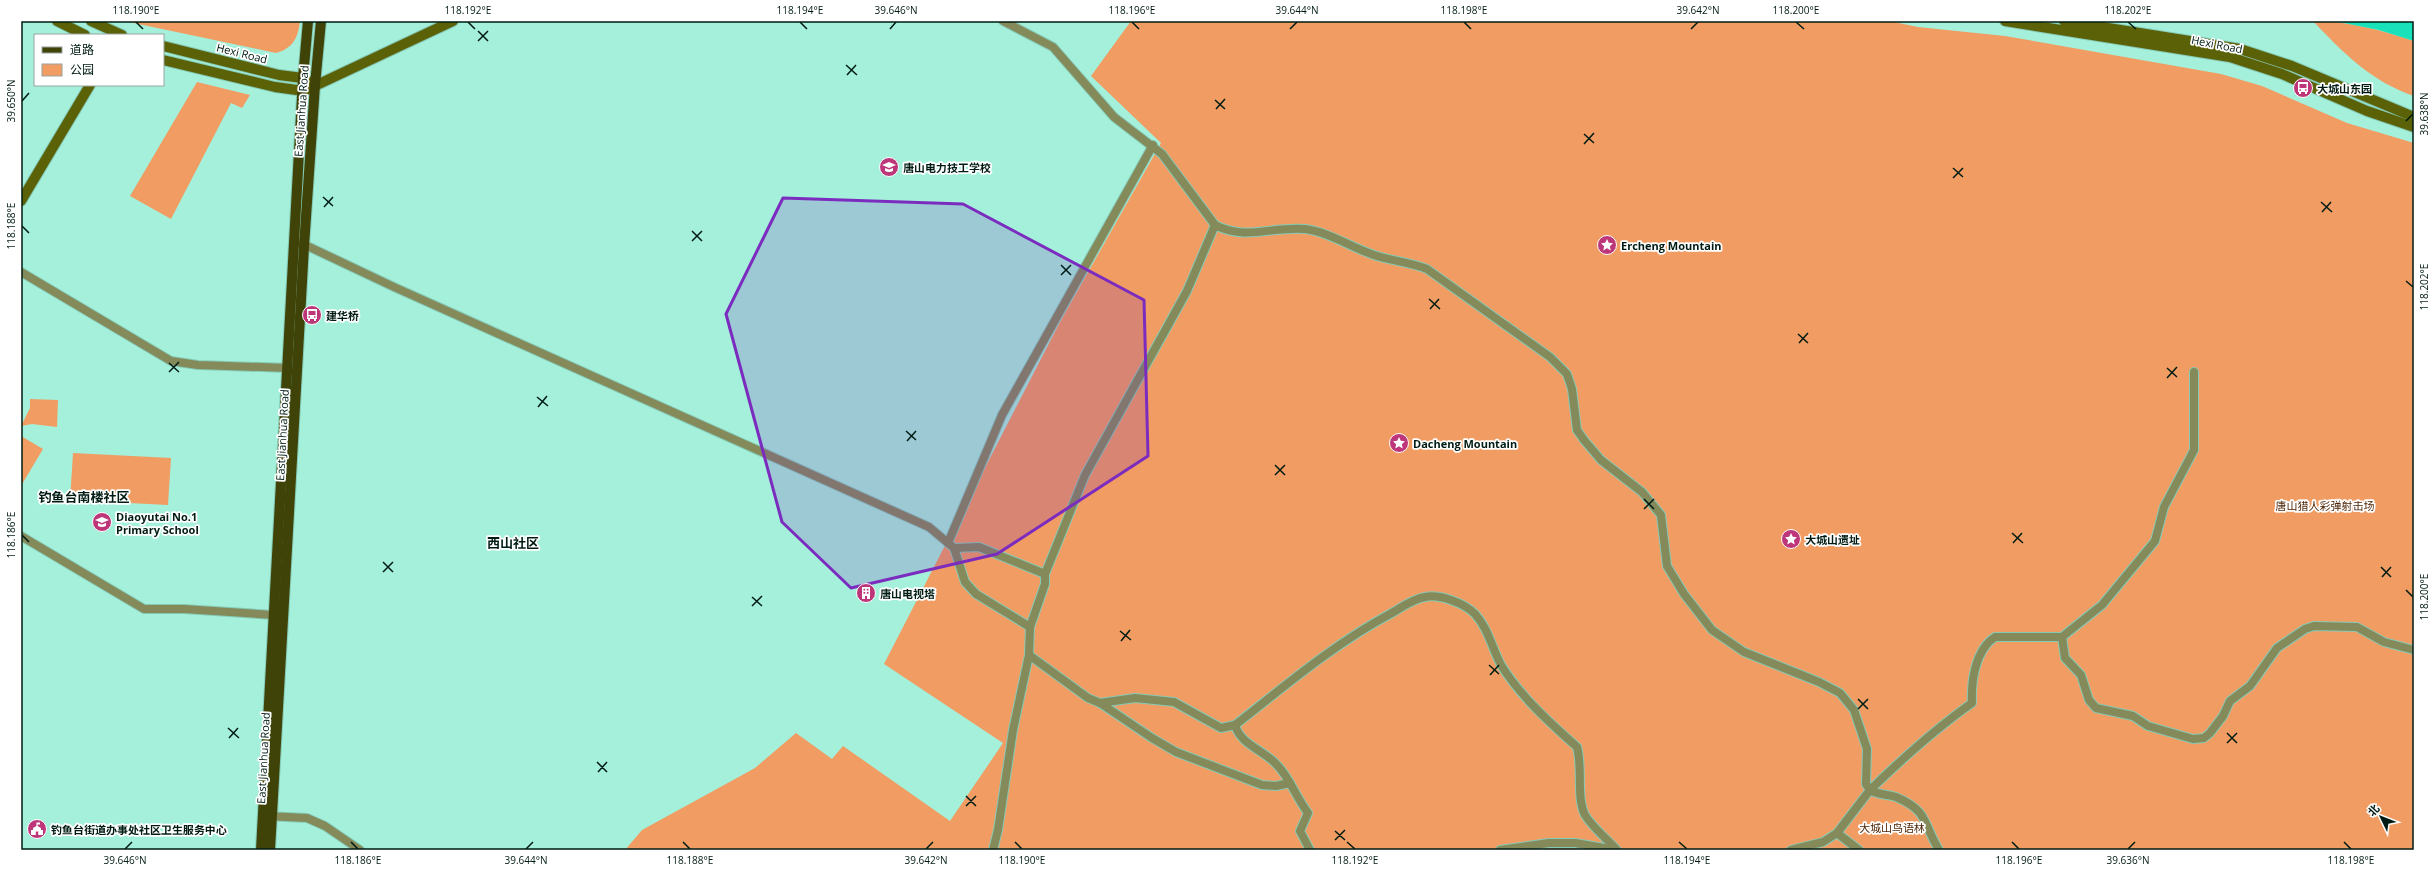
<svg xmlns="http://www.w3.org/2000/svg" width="2435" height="871" viewBox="0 0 2435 871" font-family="'Open Sans','Noto Sans SC',sans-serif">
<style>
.green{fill:#f19c62}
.water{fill:#19e2bb}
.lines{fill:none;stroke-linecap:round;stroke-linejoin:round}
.street-casing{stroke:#86cab6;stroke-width:10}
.secondary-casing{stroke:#86cab6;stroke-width:12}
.primary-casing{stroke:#86cab6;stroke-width:12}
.street{stroke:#848a5a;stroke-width:8}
.secondary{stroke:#5b6106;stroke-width:10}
.primary{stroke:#3f4307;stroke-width:10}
.marked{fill:#7b2cbf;fill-opacity:0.2;stroke:#7b2cbf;stroke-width:3;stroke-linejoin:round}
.ticks{fill:none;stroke:#001b13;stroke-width:1.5}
.labels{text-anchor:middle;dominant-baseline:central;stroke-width:3.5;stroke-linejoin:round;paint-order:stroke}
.street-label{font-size:11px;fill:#001b13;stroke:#fff}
.poi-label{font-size:11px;font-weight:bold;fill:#001b13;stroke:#fff;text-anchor:start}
.park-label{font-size:11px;fill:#4e2607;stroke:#fff}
.quarter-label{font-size:13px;font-weight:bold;fill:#001b13;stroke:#fff}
.neatline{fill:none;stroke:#001b13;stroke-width:1.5}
.ticks-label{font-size:10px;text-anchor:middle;fill:#001b13}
</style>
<rect width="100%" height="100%" fill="#a4f0da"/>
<g class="green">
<path d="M124,21H300C298,38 293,48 276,53Z"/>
<polygon points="1131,21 1889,21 1918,27 2005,36 2221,74 2262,86 2347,123 2414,143 2414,850 625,850 642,830 755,768 796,733 832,759 843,746 950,821 1003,743 884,664 1061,320 1161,143 1091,76"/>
<path d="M2313,21C2348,21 2381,30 2414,41V96C2372,82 2343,53 2313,21Z"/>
<polygon points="197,82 250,95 242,108 231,103 171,219 130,196"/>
<polygon points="30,399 58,400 57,427 32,424 21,426 30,408"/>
<polygon points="21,436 43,449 21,486"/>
<polygon points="73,453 171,458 168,505 70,500"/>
</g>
<polygon class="water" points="2334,21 2414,21 2414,41 2379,30"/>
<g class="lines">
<defs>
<g id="street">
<polyline points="1003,21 1053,47 1114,117 1162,154 1215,225"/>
<polyline points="301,243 394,287 929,527 954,548 965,582 976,594 1030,627"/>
<polyline points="21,272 171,361 198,365 288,368"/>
<polyline points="21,536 144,609 184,609 274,615"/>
<polyline points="948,543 1002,415 1153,145"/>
<polyline points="954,548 979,547 1045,574"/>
<polyline points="2062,637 2065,658 2081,675 2089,700 2096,708 2133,716 2148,726 2193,739 2204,738 2210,733 2223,716 2230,701 2250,686 2277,648 2305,629 2314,626 2357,627 2384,642 2414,650"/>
<polyline points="1029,655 1088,698 1100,703 1152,738 1176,752 1262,785 1276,786 1290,783"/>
<path d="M1100,703L1135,698L1174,702L1221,728L1235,725C1285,686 1334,644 1390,614C1401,608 1412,599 1425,597C1440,594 1464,603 1475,614C1488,628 1492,648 1501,665C1521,697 1549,722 1577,747C1583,767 1576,798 1585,815C1593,828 1607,839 1617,850"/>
<path d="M1235,725C1240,743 1260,749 1273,761C1289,775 1295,796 1308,813L1300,831L1310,850"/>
<polyline points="266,816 307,818 325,826 360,850"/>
<polyline points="1837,833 1859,850"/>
<path d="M993,850L998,830L1013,730L1029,655L1030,627L1045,584V574L1085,475L1187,291L1215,225C1246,241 1272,226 1305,229C1326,231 1353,248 1374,255C1391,261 1410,262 1427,269L1550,357L1567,374L1572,389L1577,430L1584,440L1601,460L1642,492L1661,515L1667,566L1684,594L1712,630L1744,652L1819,682L1840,693L1854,710L1867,749L1866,784L1870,790L1837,833L1823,842L1791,850"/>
<polyline points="1500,850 1549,843 1575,843 1616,850"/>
<path d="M1939,850C1923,824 1929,811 1896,797C1887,794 1878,795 1870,790C1902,759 1935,729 1972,703C1971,682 1975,650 1995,637H2062L2102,605L2155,541L2164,507L2194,450V372"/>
</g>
<g id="secondary">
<polyline points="57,21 85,35"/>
<polyline points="91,21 122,35"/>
<polyline points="2005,21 2230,57 2282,74 2367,111 2414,127"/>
<polyline points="2064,21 2240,49 2292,66 2414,117"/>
<polyline points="163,46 279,75 303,78 310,82"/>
<polyline points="163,60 275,87 304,91 453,21"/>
<polyline points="21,201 90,85"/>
</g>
<g id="primary">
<polyline points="261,850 303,78 308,21"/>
<polyline points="270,850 304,246 315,85 321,21"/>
</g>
</defs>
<use href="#street" class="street-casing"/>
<use href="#secondary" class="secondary-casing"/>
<use href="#primary" class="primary-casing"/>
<use href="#street" class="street"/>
<use href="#secondary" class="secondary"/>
<use href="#primary" class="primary"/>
</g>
<path class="marked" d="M783,198L963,204L1144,300L1148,456L997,554L851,588L782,522L726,314Z"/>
<path class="ticks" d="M136,22L143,29M468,22L475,29M800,22L807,29M1132,22L1139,29M1464,22L1471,29M1796,22L1804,29M2128,22L2136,29M890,29L896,22M1290,29L1297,22M1691,29L1698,22M478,31L488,41M478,41L488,31M846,65L857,75M847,75L856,65M1215,100L1225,109M22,101L29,93M1216,109L1225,99M2406,121L2413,114M1584,134L1594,143M1584,144L1594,133M1953,168L1963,177M1953,178L1963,168M323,197L333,206M2321,202L2332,212M324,207L333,197M2322,212L2331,202M22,226L29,233M692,231L702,241M692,241L702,231M1061,265L1071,275M1061,275L1071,265M2406,281L2413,287M1429,299L1440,309M1430,309L1439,299M1798,334L1808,343M1799,343L1808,333M169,363L179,372M2167,368L2177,377M169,372L179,362M2167,378L2177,367M537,397L548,406M538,407L547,396M906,431L916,440M907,441L916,431M1275,465L1285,475M1275,475L1285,465M1644,499L1654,509M1644,509L1654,499M2012,533L2023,543M22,535L29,542M2013,543L2022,533M383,562L393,572M2381,567L2391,577M383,572L393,562M2382,577L2391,567M2406,590L2413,597M752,597L762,606M752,606L762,596M1120,631L1131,640M1121,641L1130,630M1489,665L1499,674M1490,675L1499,665M1858,699L1868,709M1858,709L1868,699M228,728L239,738M2227,733L2237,743M229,738L238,728M2227,743L2237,733M597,762L607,772M598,772L607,762M966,796L976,806M966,806L976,796M1335,831L1345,840M1335,840L1345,830M351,842L358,849M683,842L690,849M1015,842L1022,849M1347,842L1355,849M1679,842L1687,849M2012,842L2019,849M2344,842L2351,849M125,849L132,842M526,849L533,842M926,849L933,842M2128,849L2135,842"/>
<defs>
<symbol id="bus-disc" viewBox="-11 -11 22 22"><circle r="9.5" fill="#bc3679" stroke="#fff"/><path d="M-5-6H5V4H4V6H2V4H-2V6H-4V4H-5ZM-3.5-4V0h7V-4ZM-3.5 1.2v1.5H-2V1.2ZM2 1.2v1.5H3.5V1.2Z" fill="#fff"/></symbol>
<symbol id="school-disc" viewBox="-11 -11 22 22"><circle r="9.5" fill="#bc3679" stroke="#fff"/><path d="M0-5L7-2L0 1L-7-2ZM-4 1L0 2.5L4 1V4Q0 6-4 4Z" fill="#fff"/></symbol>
<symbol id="sight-disc" viewBox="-11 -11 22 22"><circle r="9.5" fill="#bc3679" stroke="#fff"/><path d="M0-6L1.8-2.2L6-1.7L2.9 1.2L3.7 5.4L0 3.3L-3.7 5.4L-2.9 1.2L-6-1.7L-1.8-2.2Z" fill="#fff"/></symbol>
<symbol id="building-disc" viewBox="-11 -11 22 22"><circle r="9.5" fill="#bc3679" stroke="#fff"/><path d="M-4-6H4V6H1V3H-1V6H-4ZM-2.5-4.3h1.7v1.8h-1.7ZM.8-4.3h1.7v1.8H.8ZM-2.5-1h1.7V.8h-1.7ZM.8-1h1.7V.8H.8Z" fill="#fff"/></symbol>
<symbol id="civic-disc" viewBox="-11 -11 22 22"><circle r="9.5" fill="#bc3679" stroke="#fff"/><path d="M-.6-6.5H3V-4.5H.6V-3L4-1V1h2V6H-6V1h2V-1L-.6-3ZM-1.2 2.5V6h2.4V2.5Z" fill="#fff"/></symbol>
</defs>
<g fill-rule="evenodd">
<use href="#bus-disc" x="2292" y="77" width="22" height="22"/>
<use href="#school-disc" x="878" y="156" width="22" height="22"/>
<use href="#sight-disc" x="1596" y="234" width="22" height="22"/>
<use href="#bus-disc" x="301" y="304" width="22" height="22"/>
<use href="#sight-disc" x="1388" y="432" width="22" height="22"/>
<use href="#school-disc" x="91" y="511" width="22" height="22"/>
<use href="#sight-disc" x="1780" y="528" width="22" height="22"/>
<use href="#building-disc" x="855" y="582" width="22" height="22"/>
<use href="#civic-disc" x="26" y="818" width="22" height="22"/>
</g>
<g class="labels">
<g class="street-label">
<text transform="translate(2217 44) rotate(11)">Hexi Road</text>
<text transform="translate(242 53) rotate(14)">Hexi Road</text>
<text transform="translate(301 111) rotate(-86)">East Jianhua Road</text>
<text transform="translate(282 435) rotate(-87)">East Jianhua Road</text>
<text transform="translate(263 758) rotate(-87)">East Jianhua Road</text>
</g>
<g class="poi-label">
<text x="2317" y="88">大城山东园</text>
<text x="903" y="167">唐山电力技工学校</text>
<text x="1621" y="245">Ercheng Mountain</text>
<text x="326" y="315">建华桥</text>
<text x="1413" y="443">Dacheng Mountain</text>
<text x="116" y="516">Diaoyutai No.1<tspan x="116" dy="13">Primary School</tspan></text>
<text x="1805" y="539">大城山遗址</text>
<text x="880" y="593">唐山电视塔</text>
<text x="51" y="829">钓鱼台街道办事处社区卫生服务中心</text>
</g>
<g class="park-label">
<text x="2325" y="505">唐山猎人彩弹射击场</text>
<text x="1892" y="827">大城山鸟语林</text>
</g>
<g class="quarter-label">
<text x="84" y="497">钓鱼台南楼社区</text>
<text x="513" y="543">西山社区</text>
</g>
</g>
<rect width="2435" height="871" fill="none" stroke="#ffffff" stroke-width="44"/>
<rect x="34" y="34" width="130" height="52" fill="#ffffff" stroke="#99a4a1"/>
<rect x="42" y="47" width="20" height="6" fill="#3f4307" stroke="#99a4a1"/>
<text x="70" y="54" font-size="12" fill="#001b13">道路</text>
<rect x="42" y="64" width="20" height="12" fill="#f19c62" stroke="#99a4a1"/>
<text x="70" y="74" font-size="12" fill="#001b13">公园</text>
<g transform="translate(2381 817) rotate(313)" stroke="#ffffff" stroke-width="3" paint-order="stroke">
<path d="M0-3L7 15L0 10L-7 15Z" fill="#001b13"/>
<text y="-6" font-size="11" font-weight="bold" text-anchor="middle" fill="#001b13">北</text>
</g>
<rect x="22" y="22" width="2391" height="827" class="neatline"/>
<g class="ticks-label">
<text x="136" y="14">118.190°E</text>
<text x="468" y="14">118.192°E</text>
<text x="800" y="14">118.194°E</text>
<text x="896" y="14">39.646°N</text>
<text x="1132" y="14">118.196°E</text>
<text x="1297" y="14">39.644°N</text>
<text x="1464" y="14">118.198°E</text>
<text x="1698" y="14">39.642°N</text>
<text x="1796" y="14">118.200°E</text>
<text x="2128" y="14">118.202°E</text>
<text transform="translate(11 101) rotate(-90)" y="4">39.650°N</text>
<text transform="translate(2424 114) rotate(-90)" y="4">39.638°N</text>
<text transform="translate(11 226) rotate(-90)" y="4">118.188°E</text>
<text transform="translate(2424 287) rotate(-90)" y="4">118.202°E</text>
<text transform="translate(11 535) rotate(-90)" y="4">118.186°E</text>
<text transform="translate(2424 597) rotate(-90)" y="4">118.200°E</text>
<text x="125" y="864">39.646°N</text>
<text x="358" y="864">118.186°E</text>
<text x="526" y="864">39.644°N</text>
<text x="690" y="864">118.188°E</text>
<text x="926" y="864">39.642°N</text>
<text x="1022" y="864">118.190°E</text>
<text x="1355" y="864">118.192°E</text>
<text x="1687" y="864">118.194°E</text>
<text x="2019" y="864">118.196°E</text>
<text x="2128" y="864">39.636°N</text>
<text x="2351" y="864">118.198°E</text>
</g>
</svg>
